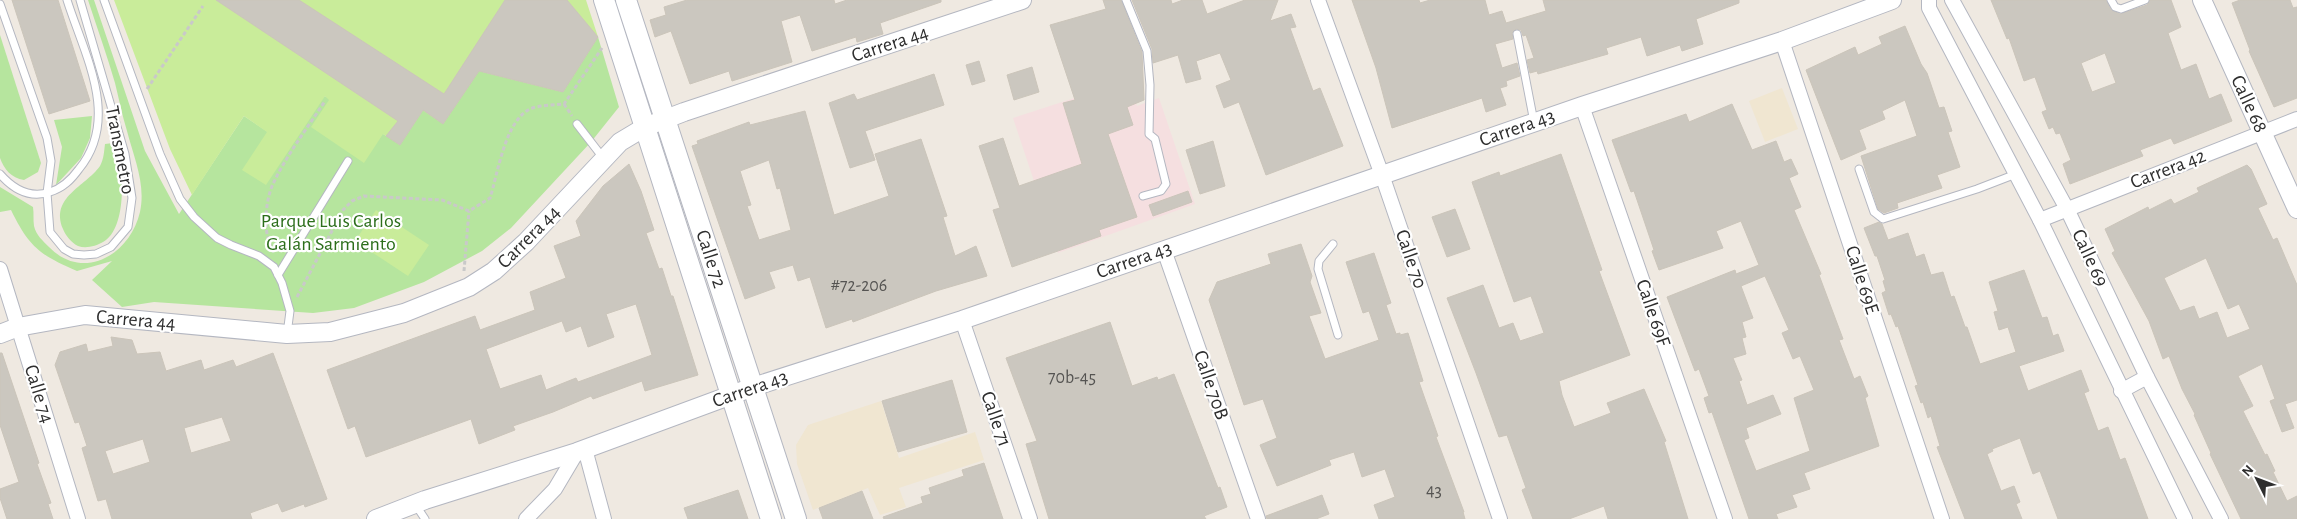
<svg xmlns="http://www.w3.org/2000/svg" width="2297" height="519" viewBox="0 0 2297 519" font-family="'Alegreya Sans',sans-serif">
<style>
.education{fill:#f0e6d1}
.medical{fill:#f5dfe0}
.green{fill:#b6e59e}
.pitch{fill:#c9ec9a}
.building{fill:#cbc7bf;stroke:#cbc5ba;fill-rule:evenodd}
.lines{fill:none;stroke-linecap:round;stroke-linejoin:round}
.service-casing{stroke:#b4b7c1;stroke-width:9}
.minor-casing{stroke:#b4b7c1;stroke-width:16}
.tertiary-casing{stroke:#b4b7c1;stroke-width:20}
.secondary-casing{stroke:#b4b7c1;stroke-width:22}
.path{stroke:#c9c9c9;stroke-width:3;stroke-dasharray:4 2.5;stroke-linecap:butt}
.service{stroke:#fff;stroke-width:7}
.minor{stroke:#fff;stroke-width:14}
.tertiary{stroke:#fff;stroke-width:18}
.secondary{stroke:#fff;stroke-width:20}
.labels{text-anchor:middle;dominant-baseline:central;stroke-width:4.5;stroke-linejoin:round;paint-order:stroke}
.number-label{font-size:18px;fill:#555452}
.street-label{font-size:20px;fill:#2e2e2e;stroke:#fff}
.park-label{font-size:20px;fill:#2c6e1b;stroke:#fff}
</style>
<rect width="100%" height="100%" fill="#efe9e1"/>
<g class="education">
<polygon points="1782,88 1798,129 1765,142 1749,101"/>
<polygon points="881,401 899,458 975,432 984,460 899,488 906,507 880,515 868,488 813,510 797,464 796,445 808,425"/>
</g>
<polygon class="medical" points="1096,91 1134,98 1137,106 1159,98 1195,204 1058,253 1013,118"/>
<g class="green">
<path d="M88,0H94L145,151L179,214L244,116L268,132L325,96L400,145L423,110L443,124L479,71L563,92L598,37L619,107L591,142L511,228L482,251L424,282L354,308L313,313L154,302L122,307L92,280L112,261L77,271C40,255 29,247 11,210L0,212V187L33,207C34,213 33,220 34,226C36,235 43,241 49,247C83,282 130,255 140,212C146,184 134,158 127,131C122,115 119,99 115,83C107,55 97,28 88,0Z"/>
<path d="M0,35L41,163L38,172L24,180C11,178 4,169 0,158Z"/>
<polygon points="92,116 90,138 81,158 56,185 62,147 54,120"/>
<path d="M113,143C125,164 128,229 103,242C96,246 86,249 78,246C72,243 65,235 63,229C50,197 85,187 100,166C104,159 104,151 105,144Z"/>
</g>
<g class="pitch">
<polygon points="114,0 586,0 598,37 563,92 479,71 443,124 422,110 400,145 383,134 364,163 311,127 329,100 325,96 266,185 242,170 267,132 244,116 192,195 170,149"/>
<polygon points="376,210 429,245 408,276 355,241"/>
</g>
<g class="building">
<polygon points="12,0 58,0 90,101 49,114"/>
<polygon points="216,0 299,0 444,94 505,0 567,0 598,37 563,92 479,71 443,124 423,110 400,145 386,136 398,121"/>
<polygon points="687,0 834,0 835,4 847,0 941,0 941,2 880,23 883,34 857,42 856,37 812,51 800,15 781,21 792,62 732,81 729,71 690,84 671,31 655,37 650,20 666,15 664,7"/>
<polygon points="1103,0 1121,0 1142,52 1144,100 1127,107 1133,125 1108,134 1137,217 1099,230 1101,236 1012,267 993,210 1000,208 979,146 1003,138 1019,186 1082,164 1063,103 1075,100 1050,25 1106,9"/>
<polygon points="1132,0 1171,0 1172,4 1183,0 1202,0 1207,14 1245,0 1278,0 1270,21 1291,14 1296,27 1290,28 1313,91 1320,88 1343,146 1266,175 1239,102 1224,108 1216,86 1231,80 1220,53 1196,61 1201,79 1186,83 1178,55 1153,63 1152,49"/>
<polygon points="1352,0 1419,0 1420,3 1430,0 1485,0 1489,15 1502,11 1506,23 1546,11 1543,0 1739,0 1739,3 1696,19 1703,44 1682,51 1680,45 1647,56 1641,37 1606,48 1608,54 1538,74 1537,71 1530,73 1527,60 1534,58 1526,35 1523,36 1521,30 1516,29 1512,33 1513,39 1495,44 1502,68 1517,63 1520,76 1506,81 1507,86 1500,88 1506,105 1486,112 1482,98 1392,128 1376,68"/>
<path d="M1991,0H2106L2111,10L2120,14L2147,5L2150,0H2171L2181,27L2168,33L2181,70L2196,64L2209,99L2221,94L2232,121L2174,144L2171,138L2140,150L2143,156L2070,184L2063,164L2071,160L2060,133L2056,134L2053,127L2049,129L2042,112L2047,110L2035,77L2024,81L2009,38L2007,39ZM2105,53L2116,83L2092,92L2081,63Z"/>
<polygon points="2240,0 2290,0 2293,8 2297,7 2297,98 2274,107 2249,51 2250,50 2232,3"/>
<polygon points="1905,26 1921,64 1927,73 1939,108 1944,107 1952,131 1948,132 1960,167 1937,175 1942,188 1897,203 1898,208 1884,213 1878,209 1861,156 1917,136 1905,100 1882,111 1885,119 1859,130 1866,149 1841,160 1806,70 1855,47 1858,55 1882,44 1879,37"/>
<polygon points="979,61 985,81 972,85 966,65"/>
<polygon points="1032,67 1039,92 1014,100 1007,75"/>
<polygon points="934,74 944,105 865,131 875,160 850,168 829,103 854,94 857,100"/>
<path d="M1732,104L1752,150L1776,141L1784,162L1791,159L1798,174L1789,178L1801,207L1794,210L1821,274L1819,275L1843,339L1839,340L1854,379L1860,376L1868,396L1865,398L1879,446L1804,473L1810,489L1792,495L1797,507L1776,514L1778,519H1749L1712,412L1709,413L1704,398L1709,396L1699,369L1695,371L1667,297L1735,270L1736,274L1759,265L1741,221L1716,231L1723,248L1659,270L1652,251L1654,250L1634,191L1631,192L1612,140L1686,114L1689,122ZM1765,276L1789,330L1782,333L1793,359L1800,356L1814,390L1794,398L1810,451L1756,471L1744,440L1749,438L1746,428L1781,414L1773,395L1747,405L1739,381L1742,380L1733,358L1746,354L1742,338L1746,337L1742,322L1753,318L1741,286Z"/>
<path d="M805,111L834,215L889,196L875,154L921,139L947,216L943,217L955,256L976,246L987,276L936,291L853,322L852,319L826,328L810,277L798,281L793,265L769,272L775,288L745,299L692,146L698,144L697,141L749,122L750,125ZM769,160L777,189L780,188L791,230L759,240L747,206L751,205L740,171Z"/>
<polygon points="1213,141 1225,186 1200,194 1186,150"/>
<polygon points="1561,154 1602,270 1599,271 1630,355 1559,381 1562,395 1574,427 1611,413 1607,403 1644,389 1666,441 1664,442 1688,519 1608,519 1604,506 1569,519 1533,519 1522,490 1526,488 1507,435 1499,437 1476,373 1447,298 1483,285 1499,328 1513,323 1520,341 1544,333 1531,296 1514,302 1472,182 1499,172 1500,176"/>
<path d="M629,164L641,191L654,230L646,233L659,269L662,268L671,296H673L698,375L645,391L642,381L593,399L591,396L553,412L513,426L515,430L479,444L471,419L366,457L355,426L348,429L327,370L475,316L480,330L535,310L530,292L566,278L554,246L581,236L576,221L603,186ZM636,304L652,355L578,382L576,378L546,390L541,375L500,389L486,349L562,321L566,332L581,326L588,347L614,337L606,314Z"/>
<path d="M2247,165L2251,169L2267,204L2258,208L2273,240L2277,238L2297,285V400L2285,404L2294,428L2282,432L2270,401L2275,399L2262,364L2238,376L2253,406L2243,411L2265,455L2267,454L2275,471L2273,472L2287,501L2297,496V519H2241L2210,454L2211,453L2194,415L2195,414L2182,389L2169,356L2163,359L2149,321L2112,253L2115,251L2105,229L2148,207L2149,210L2171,199L2174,204L2199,192L2197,188ZM2206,258L2228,309L2239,304L2250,329L2227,338L2217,312L2199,319L2194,306L2180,311L2164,278Z"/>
<polygon points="1188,191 1192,202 1153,216 1149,205"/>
<polygon points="1455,209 1470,249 1447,257 1432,217"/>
<polygon points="1879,222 1882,224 1888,240 1908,233 1916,257 1924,254 1931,275 1943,272 1951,297 1954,296 1965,327 1967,327 1980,364 2016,352 2008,327 1999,330 1994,312 1998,311 1989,282 2024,270 2042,318 2047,317 2053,336 2058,334 2064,351 2019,366 2028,391 2081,370 2089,391 2084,393 2098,431 2108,427 2120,460 2125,458 2148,519 2058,519 2040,471 2033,474 2020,438 1992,449 1993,451 1987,454 2001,491 2014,486 2020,502 2016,504 2022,519 1965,519 1937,447 1940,446 1931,416 1928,418 1923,402 1921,403 1915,386 1918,385 1898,326 1896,327 1891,314 1889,315 1882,293 1886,291 1883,281 1885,280 1877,256 1875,256 1864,228"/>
<polygon points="1301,244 1312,276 1310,282 1321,313 1309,316 1325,359 1379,340 1369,311 1363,313 1346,262 1374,253 1391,303 1386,305 1396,334 1400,333 1400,335 1408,333 1423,381 1419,382 1438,436 1436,437 1464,512 1463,512 1465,519 1379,519 1374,505 1395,497 1385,469 1362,477 1354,452 1329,460 1331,465 1277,486 1260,445 1277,438 1263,399 1244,405 1209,300 1217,282 1271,264 1268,254"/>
<polygon points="1110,322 1132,386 1157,377 1158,380 1174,374 1218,488 1220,487 1227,507 1204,516 1206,519 1049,519 1026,444 1037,441 1006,358"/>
<path d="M111,337L132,340L137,354L160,352L166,371L201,360L204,370L233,360L236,367L273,353L327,499L305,507L304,504L282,512L278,503L250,513L252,519H112L106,499L98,501L82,448L87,446L79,422L75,423L55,365L60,352L86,344L88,352L113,346ZM222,417L231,441L191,453L184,428ZM143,439L150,462L113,474L105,451Z"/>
<polygon points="0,353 2,353 39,463 37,464 51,503 48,504 53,519 7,519 0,498 0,489 19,482 0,425"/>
<polygon points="952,380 967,432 898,452 882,401"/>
<polygon points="984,463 1003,519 884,519 883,517 923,503 921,497 931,494 929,488 964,476 962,470"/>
<polygon points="738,490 748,519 688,519 684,508"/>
<polygon points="862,491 873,519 823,519 819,508"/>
<polygon points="1322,495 1329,514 1316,519 1267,519 1266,516"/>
</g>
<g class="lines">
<defs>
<g id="service">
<polyline points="104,0 160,154 180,199 194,217 217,238 231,245 259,256 274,267 282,283 290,311 287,334"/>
<polyline points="1126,0 1147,51 1150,85 1149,134 1155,139 1166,184 1161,191 1143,196"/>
<polyline points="2111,0 2115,7 2121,9 2145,0"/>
<polyline points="0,4 47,138 51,161 47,193 50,232 64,249 73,254 84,255 96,254 111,247 128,227 132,198 125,154 80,0"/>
<polyline points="1517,34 1534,122"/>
<polyline points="577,124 604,159"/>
<polyline points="1859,169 1874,212 1883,219 1977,189 2016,174"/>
<path d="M0,174C13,189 29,199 50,192C63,188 71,180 79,169C121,118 84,54 67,0"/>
<polyline points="1333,244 1319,261 1318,269 1338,335"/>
<polyline points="278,275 348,161"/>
<polyline points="415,504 425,519"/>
</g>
<g id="minor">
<polyline points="1318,0 1382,175 1500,519"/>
<polyline points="1929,0 1929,8 2040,220 2185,519"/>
<polyline points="1952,0 2067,209 2147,377 2221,519"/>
<polyline points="1782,41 1942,519"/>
<polyline points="1582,106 1725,519"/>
<polyline points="2040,220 2297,119"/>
<polyline points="1164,250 1258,519"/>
<polyline points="0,269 78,519"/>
<polyline points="962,320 1030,519"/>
<polyline points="2121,391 2147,377"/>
<polyline points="585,449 604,519"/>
<polyline points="526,519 555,489 577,452"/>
</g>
<g id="tertiary">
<polyline points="2202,0 2297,209"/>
<polyline points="0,334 18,327 85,315 287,334 330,332 404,313 469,287 494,271 526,242 620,142 645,127 684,112 1022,0"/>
<polyline points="376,519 425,500 577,452 753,387 962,320 1582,106 1782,41 1892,0"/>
</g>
<g id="secondary">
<polyline points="604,0 771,519"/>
<polyline points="626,0 796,519"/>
</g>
</defs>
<use href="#service" class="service-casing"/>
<use href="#minor" class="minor-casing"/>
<use href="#tertiary" class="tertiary-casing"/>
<use href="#secondary" class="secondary-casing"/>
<g class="path">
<polyline points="147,89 203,6"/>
<polyline points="564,104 572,116"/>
<path d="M274,252C262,236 265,201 273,184C286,156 308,127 325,101"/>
<polyline points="464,271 469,211"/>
<path d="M297,297L343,210L352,201L364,196L442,200L469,211L490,198C498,173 505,121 530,109C539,105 554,105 564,104L602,48"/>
</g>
<use href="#service" class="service"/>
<use href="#minor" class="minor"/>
<use href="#tertiary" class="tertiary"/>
<use href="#secondary" class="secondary"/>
</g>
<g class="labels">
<g class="number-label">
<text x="859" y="286">#72-206</text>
<text x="1072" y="378">70b-45</text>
<text x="1434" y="491">43</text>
</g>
<g class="street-label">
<text transform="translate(890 44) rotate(-18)">Carrera 44</text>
<text transform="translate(2249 104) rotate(65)">Calle 68</text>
<text transform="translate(1517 128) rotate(-19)">Carrera 43</text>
<text transform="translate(120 150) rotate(79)">Transmetro</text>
<text transform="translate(2168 169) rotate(-21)">Carrera 42</text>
<text transform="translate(529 237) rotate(-45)">Carrera 44</text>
<text transform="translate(2090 258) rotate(65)">Calle 69</text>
<text transform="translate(711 259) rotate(72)">Calle 72</text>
<text transform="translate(1411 259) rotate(71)">Calle 70</text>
<text transform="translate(1134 260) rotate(-19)">Carrera 43</text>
<text transform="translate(1862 280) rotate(72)">Calle 69E</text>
<text transform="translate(1653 313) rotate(71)">Calle 69F</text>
<text transform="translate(136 320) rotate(5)">Carrera 44</text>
<text transform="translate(1211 385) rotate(71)">Calle 70B</text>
<text transform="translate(750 389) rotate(-19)">Carrera 43</text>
<text transform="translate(39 394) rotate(73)">Calle 74</text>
<text transform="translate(996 419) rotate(71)">Calle 71</text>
</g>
<g class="park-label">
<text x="331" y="221">Parque Luis Carlos<tspan x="331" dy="23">Galán Sarmiento</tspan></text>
</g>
</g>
<g transform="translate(2257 479) rotate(312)" stroke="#ffffff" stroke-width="4" paint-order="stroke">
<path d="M0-4L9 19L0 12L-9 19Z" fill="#2e2e2e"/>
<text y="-8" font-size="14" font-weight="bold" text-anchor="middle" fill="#2e2e2e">N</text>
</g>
</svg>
